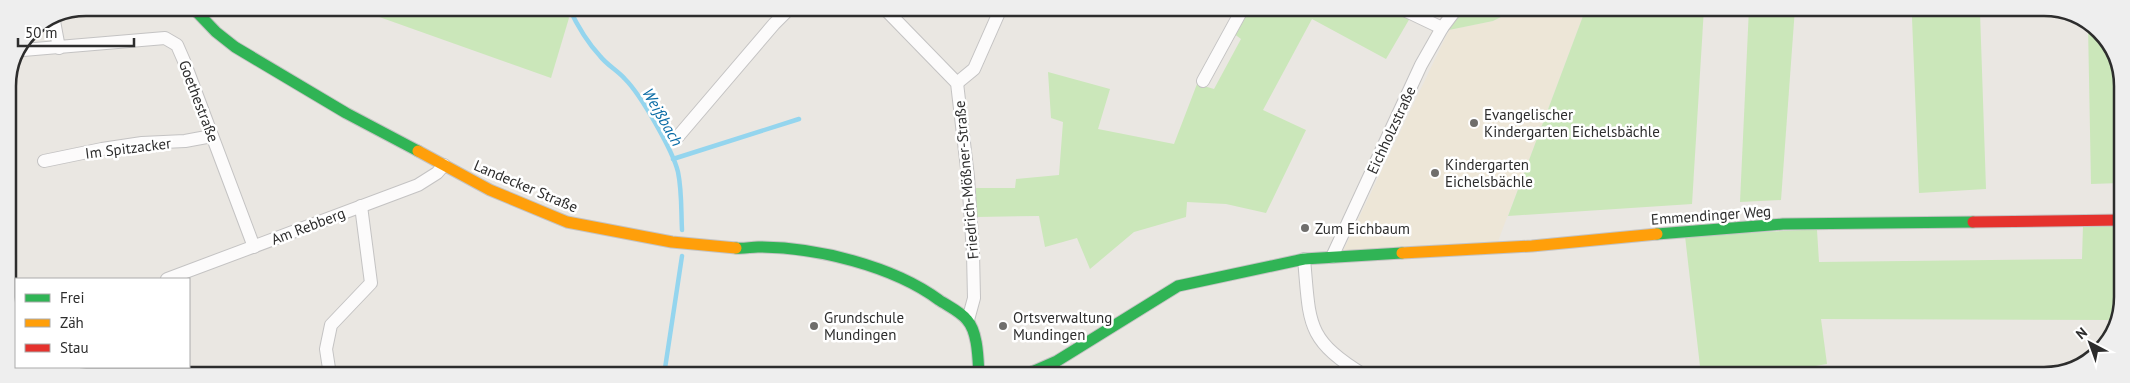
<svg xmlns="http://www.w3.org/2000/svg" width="2130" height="383" viewBox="0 0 2130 383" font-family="'PT Sans',sans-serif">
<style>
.education{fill:#ede6d7}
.green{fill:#cbe7ba;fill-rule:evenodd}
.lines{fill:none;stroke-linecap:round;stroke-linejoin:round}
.stream{stroke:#94d5ee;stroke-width:4.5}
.street-casing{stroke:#c4c3c3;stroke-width:14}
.fast-casing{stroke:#c4c3c3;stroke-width:13}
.slow-casing{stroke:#c4c3c3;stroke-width:13}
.jam-casing{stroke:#c4c3c3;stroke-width:13}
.street{stroke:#fcfbfb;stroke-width:12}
.fast{stroke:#30b455;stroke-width:11}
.slow{stroke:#ff9f0a;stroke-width:11}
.jam{stroke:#e5322d;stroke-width:11}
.poi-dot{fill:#6f6e6c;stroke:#fff;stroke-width:2}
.labels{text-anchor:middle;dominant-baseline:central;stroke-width:5;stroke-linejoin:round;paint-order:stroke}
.street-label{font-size:15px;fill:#2d2d2d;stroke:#fff}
.poi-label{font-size:15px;fill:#2d2d2d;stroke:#fff;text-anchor:start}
.water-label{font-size:16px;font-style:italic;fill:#086ba5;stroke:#fff}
.rim{fill:none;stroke:#2d2d2d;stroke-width:2.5}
</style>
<rect width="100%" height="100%" fill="#eae7e2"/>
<polygon class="education" points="1519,8 1586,8 1497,244 1342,253 1449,30 1493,21"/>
<g class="green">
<polygon points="354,8 564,8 569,18 551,78"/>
<polygon points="1248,8 1401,8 1410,18 1386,59 1312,19 1263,110 1306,130 1266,213 1226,204 1187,202 1186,217 1134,232 1090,269 1077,238 1045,247 1039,216 976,217 976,188 1015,188 1016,179 1059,175 1063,122 1051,118 1048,72 1110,89 1098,129 1174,144 1197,84 1214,89 1241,39 1233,33"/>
<polygon points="1463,8 1519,8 1493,21 1449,30"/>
<polygon points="1586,8 1704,8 1692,204 1508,216"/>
<polygon points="1749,8 1795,8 1781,200 1740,202"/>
<polygon points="1913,8 2056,9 1980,12 1986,189 1919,193 1912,18"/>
<polygon points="2088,25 2099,30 2121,71 2121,183 2091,184"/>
<path d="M2121,214L2122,307L2115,320L1821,319L1827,364L1764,375H1701L1685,236ZM2083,225L2082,259L1819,262L1817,230Z"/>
</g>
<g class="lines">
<g class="stream">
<path d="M569,8C577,25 587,42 600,56C607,65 618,71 625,79C641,95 673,151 678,172C682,191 681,211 682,230"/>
<polyline points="673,159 799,119"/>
<polyline points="664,375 682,256"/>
</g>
<defs>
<g id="street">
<polyline points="884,8 957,83 968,177 973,253 974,298 968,320"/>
<polyline points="1400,8 1442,28"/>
<polyline points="54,21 59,48"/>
<polyline points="23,50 165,38 177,45 184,61 254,247"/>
<polyline points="1203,81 1243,8"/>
<polyline points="957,83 974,69 1001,8"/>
<polyline points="675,140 774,24 790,8"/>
<polyline points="44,161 102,149 142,143 185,141 212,136"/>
<polyline points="1332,257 1421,65 1442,28 1457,8"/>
<path d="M1304,259C1310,323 1305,339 1364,375"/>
<polyline points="167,279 418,185 437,173 444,165"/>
<polyline points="16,326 16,325"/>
<polyline points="162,367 163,375"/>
<polyline points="330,375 326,349 331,325 371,283 361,206"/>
</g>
<g id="fast">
<polyline points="193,8 216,32 235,47 346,113 418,151"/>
<polyline points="1657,234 1783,224 1973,222"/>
<path d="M736,248C743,249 751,247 758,247C816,247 893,266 939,300C948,306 961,312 967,320C978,332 978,359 979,375"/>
<polyline points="1025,375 1057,361 1178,286 1304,259 1402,253"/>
</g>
<g id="slow">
<polyline points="418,151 490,190 567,222 672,242 736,248"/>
<polyline points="1402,253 1532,246 1657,234"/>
</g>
<polyline id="jam" points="1973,222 2121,220"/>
</defs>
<use href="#street" class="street-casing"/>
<use href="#fast" class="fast-casing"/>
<use href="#slow" class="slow-casing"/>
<use href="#jam" class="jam-casing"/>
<use href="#street" class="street"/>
<use href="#fast" class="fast"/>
<use href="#slow" class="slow"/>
<use href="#jam" class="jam"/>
</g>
<g class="poi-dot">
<circle cx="1474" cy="123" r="5"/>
<circle cx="1435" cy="173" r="5"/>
<circle cx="1305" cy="228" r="5"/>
<circle cx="814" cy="326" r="5"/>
<circle cx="1003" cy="326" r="5"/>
</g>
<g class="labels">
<g class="street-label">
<text transform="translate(199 101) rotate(69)">Goethestraße</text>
<text transform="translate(1391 130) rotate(-65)">Eichholzstraße</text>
<text transform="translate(128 148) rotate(-7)">Im Spitzacker</text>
<text transform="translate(966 180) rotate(-95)">Friedrich-Mößner-Straße</text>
<text transform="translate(526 186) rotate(23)">Landecker Straße</text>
<text transform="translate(1711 215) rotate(-4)">Emmendinger Weg</text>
<text transform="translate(308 226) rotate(-21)">Am Rebberg</text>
</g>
<g class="poi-label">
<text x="1484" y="114">Evangelischer<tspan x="1484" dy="17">Kindergarten Eichelsbächle</tspan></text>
<text x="1445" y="164">Kindergarten<tspan x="1445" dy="17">Eichelsbächle</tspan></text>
<text x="1315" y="228">Zum Eichbaum</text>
<text x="824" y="317">Grundschule<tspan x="824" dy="17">Mundingen</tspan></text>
<text x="1013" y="317">Ortsverwaltung<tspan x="1013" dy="17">Mundingen</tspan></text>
</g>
<g class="water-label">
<text transform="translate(663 117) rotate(60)">Weißbach</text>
</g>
</g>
<path d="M0 0H2130V383H0ZM86 16H2044A70 70 0 0 1 2114 86V297A70 70 0 0 1 2044 367H86A70 70 0 0 1 16 297V86A70 70 0 0 1 86 16Z" fill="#eee" fill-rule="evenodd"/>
<path class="rim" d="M86 16H2044A70 70 0 0 1 2114 86V297A70 70 0 0 1 2044 367H86A70 70 0 0 1 16 297V86A70 70 0 0 1 86 16Z"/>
<rect x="15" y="278" width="175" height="90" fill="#ffffff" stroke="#ababab"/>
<rect x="25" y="294" width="25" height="8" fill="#30b455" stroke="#ababab"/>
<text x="60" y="303" font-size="15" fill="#2d2d2d">Frei</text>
<rect x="25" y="319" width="25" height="8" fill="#ff9f0a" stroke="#ababab"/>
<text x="60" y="328" font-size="15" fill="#2d2d2d">Zäh</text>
<rect x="25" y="344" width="25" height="8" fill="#e5322d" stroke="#ababab"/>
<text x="60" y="353" font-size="15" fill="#2d2d2d">Stau</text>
<g transform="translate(2090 343) rotate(319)" stroke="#ffffff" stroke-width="4" paint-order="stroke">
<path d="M0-4L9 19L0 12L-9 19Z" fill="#2d2d2d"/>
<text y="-8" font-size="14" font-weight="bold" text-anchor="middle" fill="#2d2d2d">N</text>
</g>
<path d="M18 38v8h116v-8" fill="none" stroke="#2d2d2d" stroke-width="2.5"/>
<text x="25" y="38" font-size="15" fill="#2d2d2d" stroke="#ffffff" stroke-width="4" paint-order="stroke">50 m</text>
</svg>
